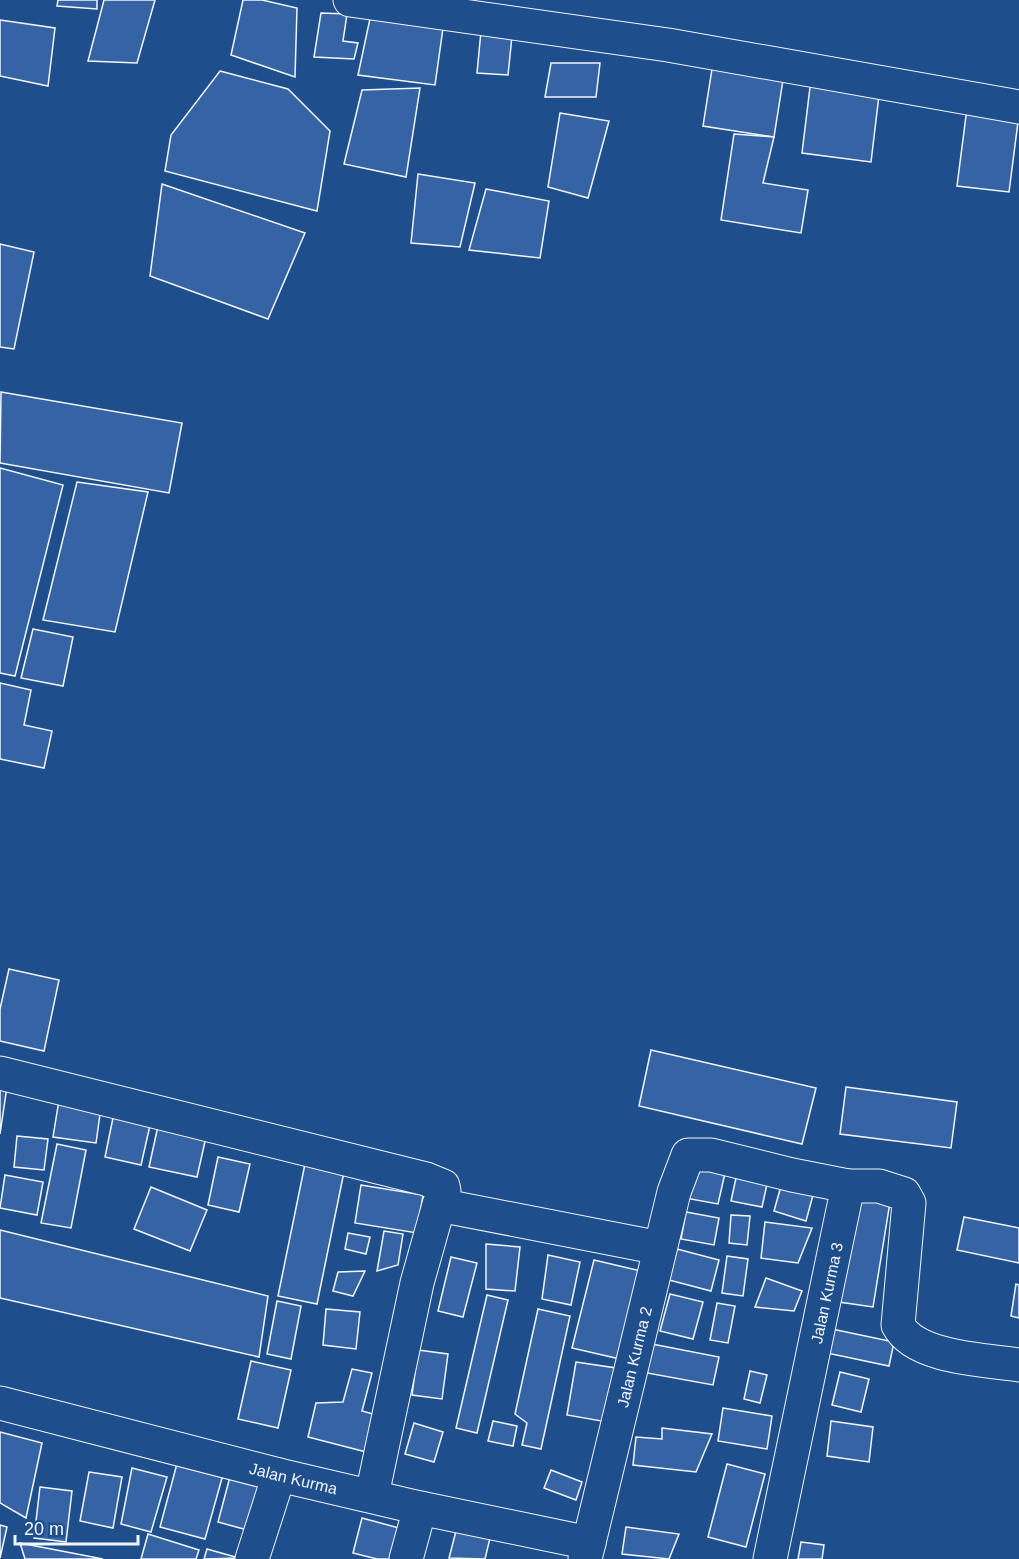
<svg xmlns="http://www.w3.org/2000/svg" width="1019" height="1559" viewBox="0 0 1019 1559" font-family="Helvetica,sans-serif">
<style>
.building{fill:#3563a3;stroke:#f2f6ff;stroke-width:1.5}
.lines{fill:none;stroke-linecap:round;stroke-linejoin:round}
.minor-casing{stroke:#f2f6ff;stroke-width:35}
.minor{stroke:#1f4e8c;stroke-width:33}
.labels{text-anchor:middle;dominant-baseline:central;stroke-width:4.5;stroke-linejoin:round;paint-order:stroke}
.street-label{font-size:16px;fill:#f2f6ff;stroke:#1f4e8c}
</style>
<rect width="100%" height="100%" fill="#1f4e8c"/>
<g class="building">
<polygon points="58,0 97,0 97,9 57,6"/>
<polygon points="104,0 155,0 137,63 88,61"/>
<polygon points="243,0 262,0 297,8 295,77 231,55"/>
<polygon points="372,9 444,21 435,85 358,75"/>
<polygon points="321,13 347,14 343,41 358,43 354,59 314,57"/>
<polygon points="0,20 55,28 48,86 0,76"/>
<polygon points="481,31 512,36 508,75 477,73"/>
<polygon points="551,63 600,63 596,97 545,97"/>
<polygon points="712,69 783,80 774,137 703,126"/>
<polygon points="220,71 288,89 330,131 317,211 165,171 171,135"/>
<polygon points="811,79 880,87 871,162 802,153"/>
<polygon points="420,88 406,177 344,164 362,90"/>
<polygon points="967,108 1019,114 1009,192 957,186"/>
<polygon points="560,113 609,121 588,198 548,187"/>
<polygon points="734,134 774,137 763,183 808,190 801,233 721,220"/>
<polygon points="418,174 475,183 460,247 411,243"/>
<polygon points="162,184 305,233 268,319 150,276"/>
<polygon points="486,189 549,201 540,258 469,250"/>
<polygon points="0,244 34,252 14,349 0,347"/>
<polygon points="1,392 182,423 169,493 0,463"/>
<polygon points="0,468 63,485 15,676 0,673"/>
<polygon points="77,482 148,492 115,632 43,620"/>
<polygon points="33,629 73,637 63,686 21,678"/>
<polygon points="0,683 31,690 24,725 52,731 44,768 0,759"/>
<polygon points="9,969 59,980 44,1051 0,1041 0,1009"/>
<polygon points="651,1050 816,1088 802,1144 639,1106"/>
<polygon points="0,1079 8,1080 0,1134"/>
<polygon points="846,1087 957,1102 951,1148 840,1134"/>
<polygon points="59,1100 101,1107 96,1143 53,1137"/>
<polygon points="114,1113 151,1121 141,1165 105,1157"/>
<polygon points="158,1126 206,1137 197,1177 149,1167"/>
<polygon points="17,1136 48,1139 44,1170 14,1167"/>
<polygon points="57,1144 86,1150 71,1228 41,1223"/>
<polygon points="218,1157 250,1164 239,1212 208,1205"/>
<polygon points="306,1159 345,1167 317,1304 278,1296"/>
<polygon points="691,1166 725,1173 718,1204 685,1198"/>
<polygon points="5,1175 43,1182 37,1215 0,1208"/>
<polygon points="736,1178 767,1184 762,1207 731,1201"/>
<polygon points="361,1185 423,1195 417,1233 355,1223"/>
<polygon points="781,1186 813,1195 806,1221 774,1211"/>
<polygon points="151,1187 207,1210 190,1251 134,1229"/>
<polygon points="857,1191 891,1196 873,1307 839,1302"/>
<polygon points="686,1212 719,1218 714,1245 681,1239"/>
<polygon points="731,1215 750,1216 747,1245 729,1243"/>
<polygon points="964,1217 1019,1228 1019,1263 957,1250"/>
<polygon points="765,1222 812,1228 798,1263 761,1258"/>
<polygon points="0,1230 268,1296 259,1357 0,1298"/>
<polygon points="384,1231 403,1234 398,1265 377,1271"/>
<polygon points="348,1233 370,1237 366,1254 345,1249"/>
<polygon points="486,1244 520,1247 515,1291 486,1289"/>
<polygon points="677,1249 719,1260 711,1291 669,1280"/>
<polygon points="548,1255 580,1262 571,1305 542,1299"/>
<polygon points="727,1256 748,1259 743,1296 722,1293"/>
<polygon points="451,1257 477,1263 463,1317 438,1311"/>
<polygon points="594,1260 641,1271 620,1359 572,1348"/>
<polygon points="365,1271 353,1296 333,1291 338,1272"/>
<polygon points="766,1278 802,1291 794,1311 755,1307"/>
<polygon points="1016,1284 1019,1285 1019,1318 1011,1316"/>
<polygon points="670,1294 703,1302 693,1339 660,1331"/>
<polygon points="487,1295 508,1300 477,1433 456,1428"/>
<polygon points="277,1301 301,1306 291,1359 267,1354"/>
<polygon points="717,1303 735,1306 728,1343 710,1340"/>
<polygon points="326,1309 360,1312 356,1349 323,1345"/>
<polygon points="538,1309 570,1316 541,1449 522,1445 527,1423 515,1414"/>
<polygon points="832,1329 894,1342 889,1366 827,1353"/>
<polygon points="652,1344 719,1357 713,1385 647,1373"/>
<polygon points="418,1350 448,1354 442,1399 412,1395"/>
<polygon points="251,1361 291,1370 278,1428 238,1419"/>
<polygon points="576,1362 616,1368 607,1422 567,1415"/>
<polygon points="352,1369 372,1373 362,1411 384,1417 374,1454 308,1437 316,1403 343,1402"/>
<polygon points="750,1371 767,1375 760,1403 744,1399"/>
<polygon points="840,1372 869,1379 861,1412 832,1405"/>
<polygon points="723,1408 772,1416 767,1449 718,1441"/>
<polygon points="493,1421 517,1426 513,1446 488,1441"/>
<polygon points="831,1421 873,1427 869,1462 827,1456"/>
<polygon points="414,1423 443,1432 434,1462 405,1454"/>
<polygon points="662,1428 712,1434 696,1472 633,1465 636,1437 662,1439"/>
<polygon points="0,1432 42,1443 26,1518 0,1503"/>
<polygon points="178,1460 224,1471 205,1539 160,1527"/>
<polygon points="727,1464 765,1474 746,1547 708,1537"/>
<polygon points="132,1468 167,1477 151,1532 121,1524"/>
<polygon points="551,1470 582,1482 576,1500 544,1488"/>
<polygon points="89,1472 122,1477 113,1528 80,1521"/>
<polygon points="231,1473 264,1481 251,1531 218,1522"/>
<polygon points="40,1487 72,1491 66,1542 34,1538"/>
<polygon points="362,1518 399,1528 391,1559 377,1559 353,1553"/>
<polygon points="0,1525 7,1527 0,1558"/>
<polygon points="626,1527 679,1534 669,1559 622,1554"/>
<polygon points="456,1531 490,1538 485,1559 449,1558"/>
<polygon points="148,1534 199,1550 196,1559 141,1559"/>
<polygon points="801,1542 824,1545 822,1559 798,1559"/>
<polygon points="20,1543 103,1559 25,1559"/>
<polygon points="207,1549 239,1558 204,1559"/>
</g>
<g class="lines">
<defs>
<g id="minor">
<polyline points="350,0 668,45 1019,107"/>
<polyline points="0,1073 426,1179 443,1186 444,1191 439,1205"/>
<path d="M848,1186H879L904,1194L909,1203L898,1325C915,1358 985,1360 1019,1365"/>
<path id="s1" d="M0,1403L279,1475L420,1508L589,1543"/>
<polyline points="372,1495 417,1283 439,1205 660,1248"/>
<polyline points="252,1559 279,1475"/>
<polyline points="406,1559 420,1508"/>
<path id="s2" d="M585,1559L674,1192L688,1155H711L792,1175L848,1186L770,1559"/>
</g>
</defs>
<use href="#minor" class="minor-casing"/>
<use href="#minor" class="minor"/>
</g>
<g class="labels">
<g class="street-label">
<text transform="translate(827 1293) rotate(-78)">Jalan Kurma 3</text>
<text stroke="none"><textPath href="#s2" startOffset="208">Jalan Kurma 2</textPath></text>
<text stroke="none"><textPath href="#s1" startOffset="303">Jalan Kurma</textPath></text>
</g>
</g>
<path d="M15 1535v9h123v-9" fill="none" stroke="#f2f6ff" stroke-width="3"/>
<text x="24" y="1535" font-size="18" fill="#f2f6ff" stroke="#1f4e8c" stroke-width="4.5" paint-order="stroke">20 m</text>
</svg>
